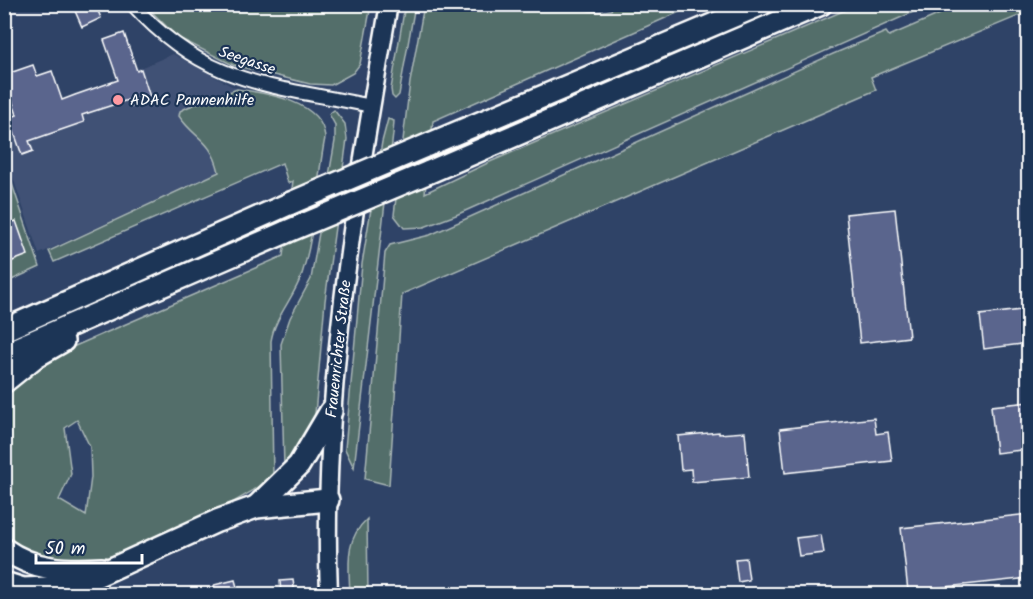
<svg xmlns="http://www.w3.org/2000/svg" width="1033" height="599" viewBox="0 0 1033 599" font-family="Kalam,sans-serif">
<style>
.built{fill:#405175}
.green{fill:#536e6b;stroke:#a9b6b5;stroke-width:1.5;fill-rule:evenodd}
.building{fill:#5a658d;stroke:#fff;stroke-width:1.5}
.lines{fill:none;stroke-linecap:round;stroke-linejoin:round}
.street-casing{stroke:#fff;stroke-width:16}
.secondary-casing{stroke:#fff;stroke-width:21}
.highway-casing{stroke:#fff;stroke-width:26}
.street{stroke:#1d3557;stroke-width:12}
.secondary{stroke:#1d3557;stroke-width:16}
.highway{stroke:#1d3557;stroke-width:21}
.highway-bridge-casing{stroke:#fff;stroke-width:26;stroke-linecap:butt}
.highway-bridge{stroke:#1d3557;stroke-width:21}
.poi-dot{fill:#ff9aa2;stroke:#1d3557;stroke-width:2}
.labels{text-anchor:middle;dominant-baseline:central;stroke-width:4.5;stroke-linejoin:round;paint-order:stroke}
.street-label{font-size:16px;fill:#fff;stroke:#1d3557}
.poi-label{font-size:16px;fill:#fff;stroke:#1d3557;text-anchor:start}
</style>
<rect width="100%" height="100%" fill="#2f4367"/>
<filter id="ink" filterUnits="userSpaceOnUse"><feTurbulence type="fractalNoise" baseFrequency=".0167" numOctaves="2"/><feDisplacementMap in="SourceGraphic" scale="12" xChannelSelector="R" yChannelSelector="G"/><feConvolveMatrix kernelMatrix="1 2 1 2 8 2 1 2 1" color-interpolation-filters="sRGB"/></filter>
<g filter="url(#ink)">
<polygon class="built" points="173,54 237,89 188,107 180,111 179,116 210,146 215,154 220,171 39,254 5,154 5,120 121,79 121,76"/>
<g class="green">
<path d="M574,4C584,12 598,13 611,10L613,5H695L433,121L425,193L492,161L857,5H929L456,215L424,227L404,228L394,215L410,82L424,5Z"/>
<polygon points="145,5 371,5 360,64 353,73 331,85 310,84 233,65 177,37"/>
<polygon points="405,5 415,5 399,95 395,99 392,96 391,89"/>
<polygon points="961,5 1028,5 1028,12 871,77 876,90 402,294 389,485 365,479 385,253 390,245 430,235 833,54 886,32 889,36"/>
<path d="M237,89C266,93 323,101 325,138C316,182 316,231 302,274C294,298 275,316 271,341L273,477C238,504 128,558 86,561C56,563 28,554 5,537V395L52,356L283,256L293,181L288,183L282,163L54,262L49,251L219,172C211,138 195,140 179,116L180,111L188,107ZM77,420L90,447L91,477L86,516L59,500L71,474L65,428Z"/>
<polygon points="334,110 345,124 347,139 325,301 315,414 302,445 284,468 281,344 290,318 311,279 335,141 335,125 329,114"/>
<polygon points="388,119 394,121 393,134 354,468 345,449 362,264 382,142"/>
<polygon points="4,160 40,267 5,283 4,283"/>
<path d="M367,519L368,594H350C349,566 344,540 367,519Z"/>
</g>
<g class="building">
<polygon points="72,4 95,4 101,18 82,27"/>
<polygon points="124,33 137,71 141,69 151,100 131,107 128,100 82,115 84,122 29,141 33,151 22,155 9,118 17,115 4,75 33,65 37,76 52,71 62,100 75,95 118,80 104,40"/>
<polygon points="895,209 909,337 860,343 846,214"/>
<polygon points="16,221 28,255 10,262 4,247 4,225"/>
<polygon points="1029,309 1029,343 984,349 980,315"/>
<polygon points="1029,402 1029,449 996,453 991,406"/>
<polygon points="874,418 876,434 888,432 892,461 785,473 780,429"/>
<polygon points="719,432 719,434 745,432 749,477 692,482 691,469 681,470 678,436"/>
<polygon points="1029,514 1029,578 908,591 901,528"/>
<polygon points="821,535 824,553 799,556 796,538"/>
<polygon points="746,558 749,580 738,582 735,559"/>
<polygon points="235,580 239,594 216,594 214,585"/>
<polygon points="293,580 295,594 281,594 280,581"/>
</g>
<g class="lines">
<defs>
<path id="street" d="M132,4C206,86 271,85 371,106"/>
<path id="secondary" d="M329,594C321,396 355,199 389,4"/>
<g id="highway">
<polyline points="430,144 762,4"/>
<polyline points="427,173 821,4"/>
<polyline points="4,330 291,203"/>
<polyline points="4,354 286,232"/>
<polyline points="4,382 35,357 63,341"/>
<polyline points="256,507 299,465 331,411"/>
<path d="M4,549C35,571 66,571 102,569"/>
<polyline points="4,583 23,589 72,587 217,521 256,507 328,500"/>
</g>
</defs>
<use href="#street" class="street-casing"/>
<use href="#secondary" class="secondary-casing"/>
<use href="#highway" class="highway-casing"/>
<use href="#street" class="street"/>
<use href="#secondary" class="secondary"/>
<use href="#highway" class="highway"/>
<defs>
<g id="highway-bridge">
<polyline points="291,203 430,144"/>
<polyline points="286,232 427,173"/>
</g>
</defs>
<use href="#highway-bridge" class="highway-bridge-casing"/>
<use href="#highway-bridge" class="highway-bridge"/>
</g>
</g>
<circle class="poi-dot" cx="118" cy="100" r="6"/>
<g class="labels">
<g class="street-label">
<text transform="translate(247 61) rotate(19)">Seegasse</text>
<text transform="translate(339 349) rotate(-84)">Frauenrichter Straße</text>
</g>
<g class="poi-label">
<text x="130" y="100">ADAC Pannenhilfe</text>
</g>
</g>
<rect width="1033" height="599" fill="none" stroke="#1d3557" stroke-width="24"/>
<rect x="12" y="12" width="1009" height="575" fill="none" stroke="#fff" stroke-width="2" filter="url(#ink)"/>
<path d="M36 554v9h106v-9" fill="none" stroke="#ffffff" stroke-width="3"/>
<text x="45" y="554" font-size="18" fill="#ffffff" stroke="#1d3557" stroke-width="4.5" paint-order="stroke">50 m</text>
</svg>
